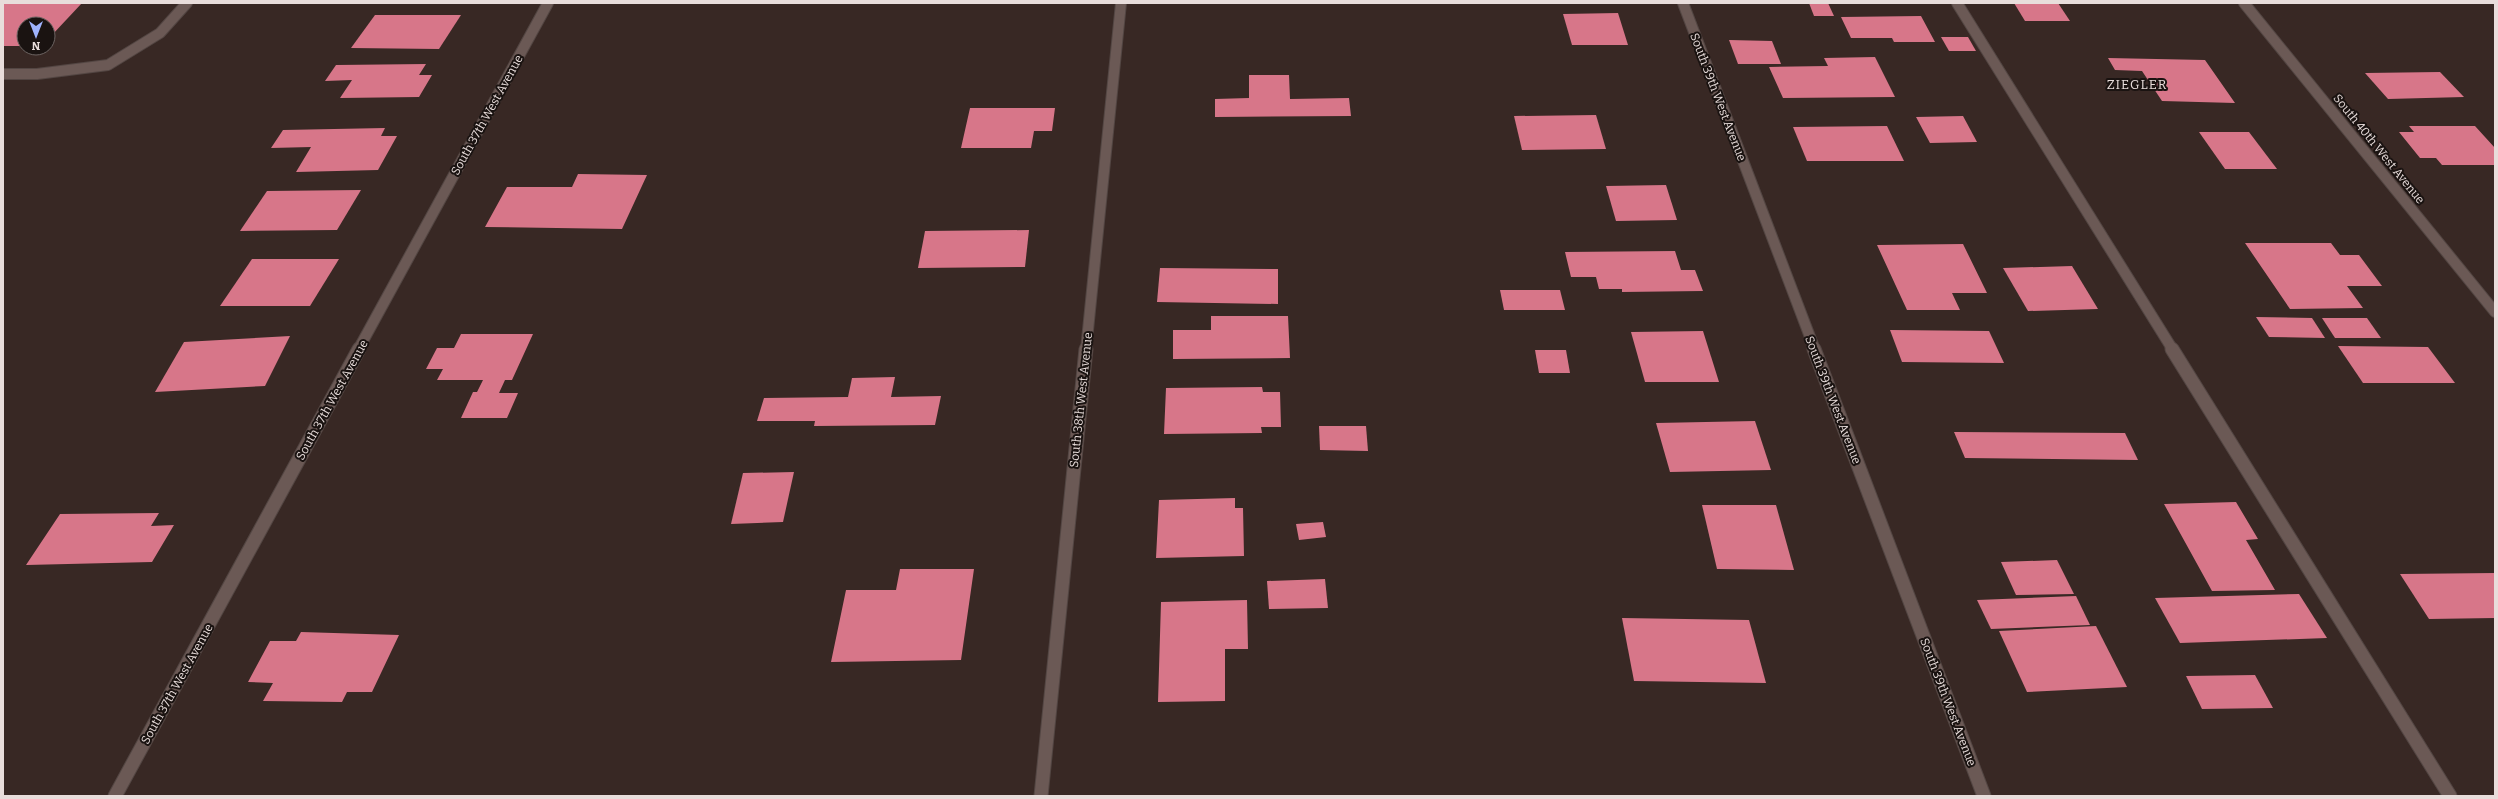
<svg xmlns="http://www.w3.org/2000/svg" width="2498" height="799" viewBox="0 0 2498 799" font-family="Bitter,serif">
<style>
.building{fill:#d77689}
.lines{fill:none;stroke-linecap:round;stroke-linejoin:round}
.lane-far1-casing{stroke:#534643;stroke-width:12}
.lane-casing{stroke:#534643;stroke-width:15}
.street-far1-casing{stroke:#534643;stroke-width:12}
.street-casing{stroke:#534643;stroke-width:15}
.lane-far1{stroke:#6b5955;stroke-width:10}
.lane{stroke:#6b5955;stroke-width:13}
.street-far1{stroke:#6b5955;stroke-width:10}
.street{stroke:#6b5955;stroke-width:13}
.labels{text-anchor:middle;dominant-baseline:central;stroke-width:4;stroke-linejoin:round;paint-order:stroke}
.street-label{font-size:12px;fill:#e8dddb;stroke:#1a1311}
.neighbourhood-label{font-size:13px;letter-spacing:1px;fill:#e8dddb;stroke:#1a1311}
</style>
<rect width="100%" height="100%" fill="#382824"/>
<g class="building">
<polygon points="3,3 82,3 52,35 48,35 48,24 24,24 24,46 3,46"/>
<polygon points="1809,3 1828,3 1834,16 1814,16"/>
<polygon points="2014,3 2058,3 2070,21 2025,21"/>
<polygon points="1618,13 1628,45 1572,45 1563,14"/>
<polygon points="375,15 461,15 439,49 351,48"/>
<polygon points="1921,16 1935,42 1894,42 1892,38 1851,38 1841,17"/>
<polygon points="1941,37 1968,37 1976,51 1949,51"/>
<polygon points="1729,40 1772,41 1781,64 1738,64"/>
<polygon points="1875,57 1895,97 1783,98 1769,67 1828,66 1824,58"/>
<polygon points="2108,58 2205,60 2235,103 2162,101 2142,71 2115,70"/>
<polygon points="426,64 419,75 432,75 419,97 340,98 352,80 325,81 336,65"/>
<polygon points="2440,72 2464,97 2388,99 2365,73"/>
<polygon points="1249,75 1289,75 1290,99 1349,98 1351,116 1215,117 1215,99 1249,98"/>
<polygon points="970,108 1055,108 1052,131 1034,131 1031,148 961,148"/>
<polygon points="1596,115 1606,149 1522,150 1514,116"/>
<polygon points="1963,116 1977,142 1930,143 1916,117"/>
<polygon points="1887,126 1904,161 1807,161 1793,127"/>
<polygon points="2409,126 2475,126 2495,148 2495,165 2442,165 2436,158 2420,158 2399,132 2414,132"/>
<polygon points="385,128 381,136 397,136 378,170 296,172 311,147 271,148 283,130"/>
<polygon points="2199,132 2249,132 2277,169 2225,169"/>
<polygon points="578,174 647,175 622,229 485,227 507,187 572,187"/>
<polygon points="1666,185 1677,220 1616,221 1606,186"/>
<polygon points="361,190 337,230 240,231 267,191"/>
<polygon points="1029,230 1025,267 918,268 925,231"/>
<polygon points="2245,243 2331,243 2340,255 2359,255 2382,286 2347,286 2363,308 2290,309"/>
<polygon points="1963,244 1987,293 1952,293 1960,310 1907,310 1877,245"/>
<polygon points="1675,251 1681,270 1695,270 1703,291 1622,292 1622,289 1599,289 1596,277 1571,277 1565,252"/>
<polygon points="252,259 339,259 310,306 220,306"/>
<polygon points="2072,266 2098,309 2028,311 2003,268"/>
<polygon points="1160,268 1278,269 1278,304 1157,302"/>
<polygon points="1500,290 1560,290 1565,310 1504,310"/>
<polygon points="1211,316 1288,316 1290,358 1173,359 1173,330 1211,330"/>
<polygon points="2256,317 2312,318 2325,338 2269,337"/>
<polygon points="2322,318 2367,318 2381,338 2335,338"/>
<polygon points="1890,330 1989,331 2004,363 1902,362"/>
<polygon points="1703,331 1719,382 1645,382 1631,332"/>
<polygon points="461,334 533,334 512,380 505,380 499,393 518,393 507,418 461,418 473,392 477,392 483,380 437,380 443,369 426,369 437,348 454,348"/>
<polygon points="290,336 265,386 155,392 184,342"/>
<polygon points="2338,346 2428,347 2455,383 2363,383"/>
<polygon points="1535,350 1566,350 1570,373 1539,373"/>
<polygon points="895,377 891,397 941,396 935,425 814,426 815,421 757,421 764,398 848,397 852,378"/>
<polygon points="1262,387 1263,392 1280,392 1281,427 1261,427 1262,433 1164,434 1166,388"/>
<polygon points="1755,421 1771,470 1670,472 1656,423"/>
<polygon points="1319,426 1366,426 1368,451 1320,450"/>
<polygon points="1954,432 2125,433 2138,460 1965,458"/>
<polygon points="794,472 783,522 731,524 743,473"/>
<polygon points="1235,498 1235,508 1243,508 1244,556 1156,558 1159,500"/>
<polygon points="2236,502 2258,539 2246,540 2275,590 2212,591 2164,504"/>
<polygon points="1702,505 1776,505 1794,570 1717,569"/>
<polygon points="159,513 151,526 174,525 152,562 26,565 60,514"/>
<polygon points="1323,522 1326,537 1299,540 1296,524"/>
<polygon points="2057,560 2074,594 2016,595 2001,562"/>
<polygon points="900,569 974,569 961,660 831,662 846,590 896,590"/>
<polygon points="2495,573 2495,618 2429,619 2400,574"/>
<polygon points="1325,579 1328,608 1269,609 1267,581"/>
<polygon points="2299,594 2327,638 2180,643 2155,598"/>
<polygon points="2076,596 2090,625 1991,629 1977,600"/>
<polygon points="1247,600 1248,649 1225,649 1225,701 1158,702 1161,602"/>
<polygon points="1622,618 1749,620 1766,683 1634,681"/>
<polygon points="2096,626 2127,687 2027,692 1999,631"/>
<polygon points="301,632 399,635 372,692 347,692 342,702 263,701 273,683 248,682 270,641 296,641"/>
<polygon points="2255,675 2273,708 2202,709 2186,676"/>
</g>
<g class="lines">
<defs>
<g id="lane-far1">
<polyline points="1957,3 2173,350"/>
<polyline points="3,74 37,74 108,65 160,33 187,3"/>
</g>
<polyline id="lane" points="2172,349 2450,796"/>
<g id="street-far1">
<polyline points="1683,3 1815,350"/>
<polyline points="2244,3 2495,312"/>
<polyline points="358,350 548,3"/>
<polyline points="1086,350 1121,3"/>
</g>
<g id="street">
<polyline points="1814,349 1984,796"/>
<polyline points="115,796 359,349"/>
<polyline points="1041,796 1086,349"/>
</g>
</defs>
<use href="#lane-far1" class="lane-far1-casing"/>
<use href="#lane" class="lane-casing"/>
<use href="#street-far1" class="street-far1-casing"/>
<use href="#street" class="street-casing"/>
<use href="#lane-far1" class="lane-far1"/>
<use href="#lane" class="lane"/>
<use href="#street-far1" class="street-far1"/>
<use href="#street" class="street"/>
</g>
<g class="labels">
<g class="street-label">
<text transform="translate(1718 97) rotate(69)">South 39th West Avenue</text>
<text transform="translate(487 115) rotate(-61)">South 37th West Avenue</text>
<text transform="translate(2379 149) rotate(51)">South 40th West Avenue</text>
<text transform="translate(332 400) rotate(-61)">South 37th West Avenue</text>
<text transform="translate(1081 400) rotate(-84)">South 38th West Avenue</text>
<text transform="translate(1833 400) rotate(69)">South 39th West Avenue</text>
<text transform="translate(177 684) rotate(-61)">South 37th West Avenue</text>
<text transform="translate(1948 702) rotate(69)">South 39th West Avenue</text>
</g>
<g class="neighbourhood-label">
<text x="2137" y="84">ZIEGLER</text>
</g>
</g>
<rect width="2498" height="799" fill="none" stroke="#e8dddb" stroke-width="8"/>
<g transform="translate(36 36) rotate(180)"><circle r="19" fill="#1a1311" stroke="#6c6462"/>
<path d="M0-3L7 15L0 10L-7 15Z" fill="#9fb3fd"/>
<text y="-6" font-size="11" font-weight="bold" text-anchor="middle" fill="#e8dddb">N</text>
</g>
</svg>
